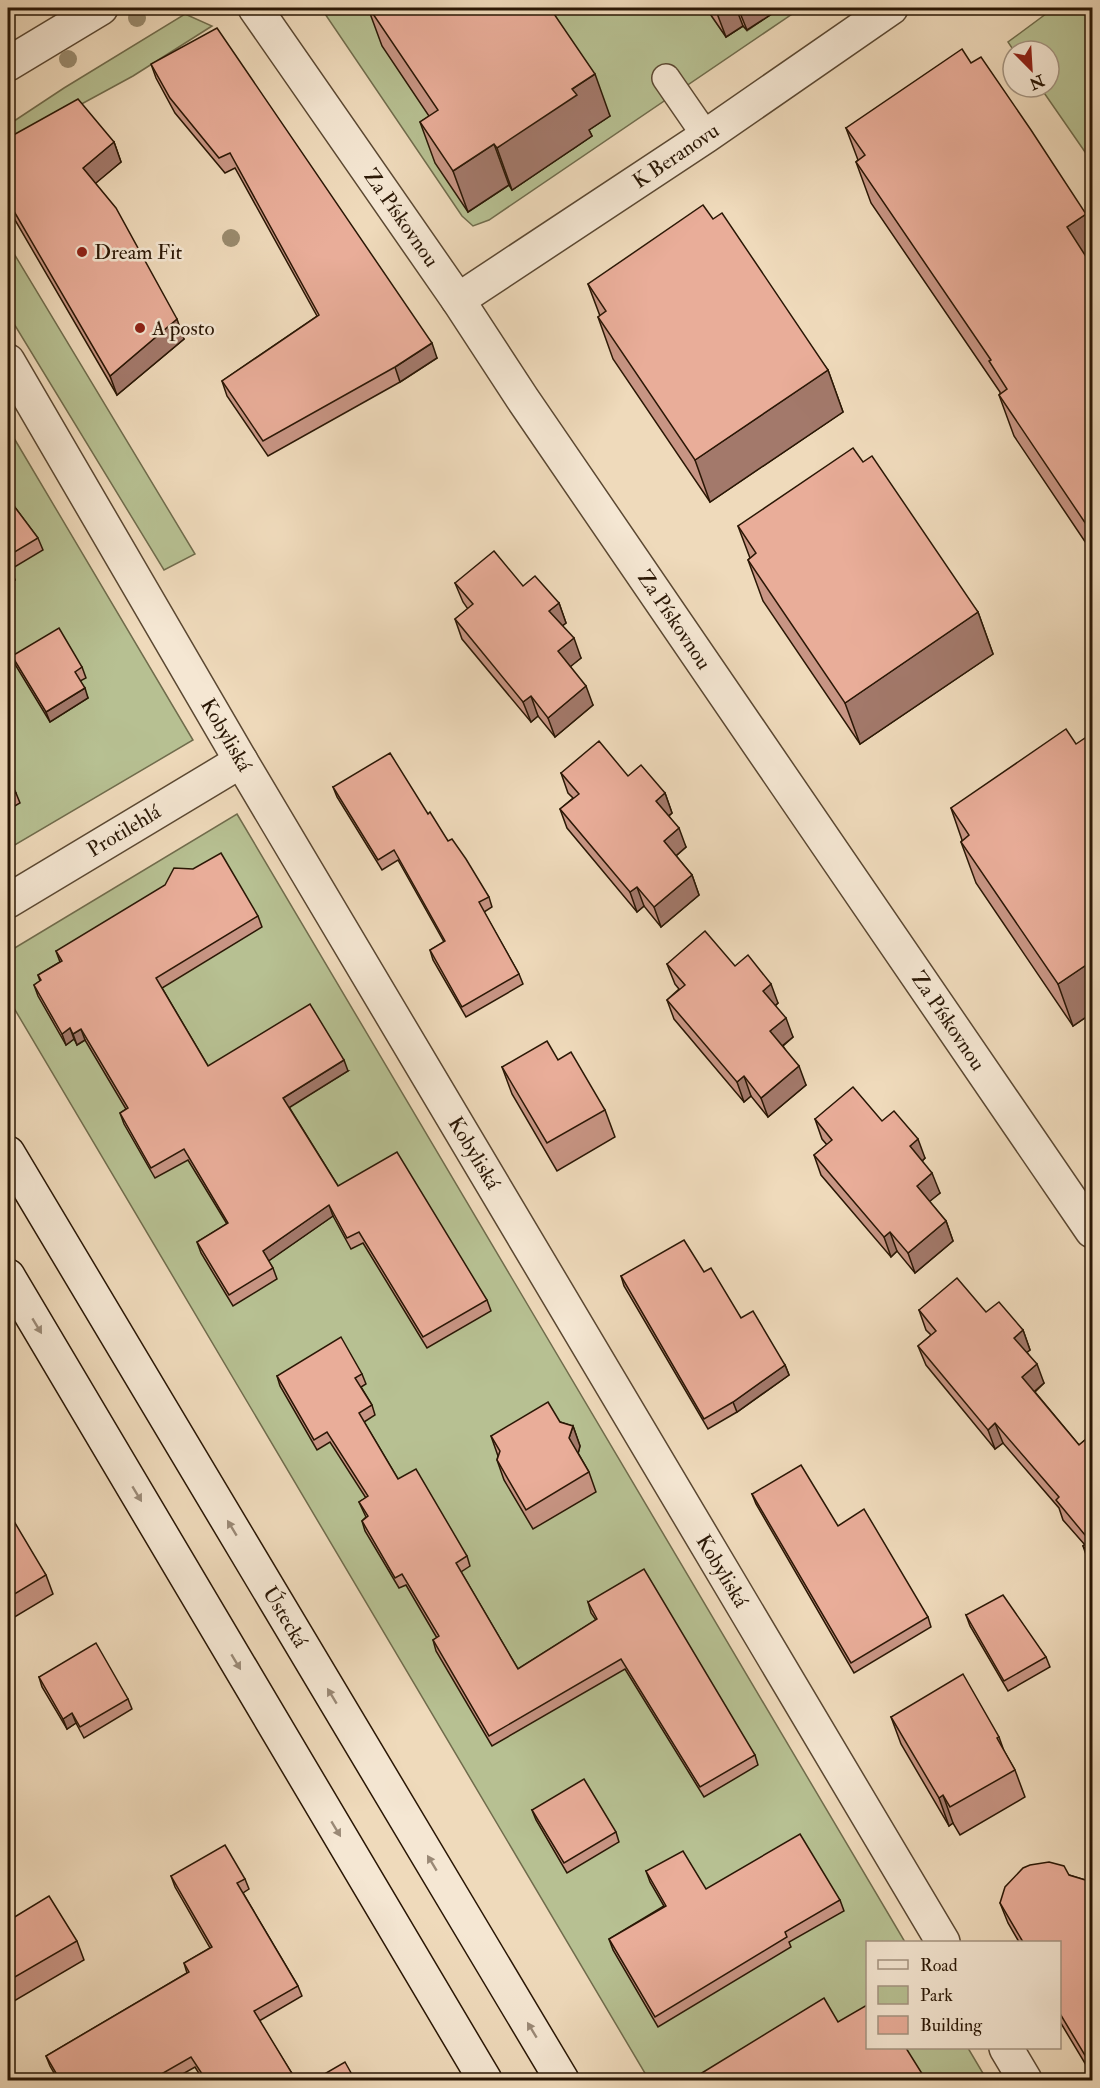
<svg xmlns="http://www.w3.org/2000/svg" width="1100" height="2088" viewBox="0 0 1100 2088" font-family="'IM FELL Double Pica',serif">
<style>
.green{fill:#b7c092;stroke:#706c4c;stroke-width:1.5}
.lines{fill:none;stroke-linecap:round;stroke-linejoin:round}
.service-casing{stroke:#5b4832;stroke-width:30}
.minor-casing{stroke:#5b4832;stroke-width:36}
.secondary-casing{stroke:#2a1705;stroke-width:36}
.service{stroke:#f5e7d3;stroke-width:27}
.minor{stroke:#f5e7d3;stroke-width:33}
.secondary{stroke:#f5e7d3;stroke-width:33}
.tree{fill:#9a8b6e}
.wall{fill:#c89584;stroke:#2a1705;stroke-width:1.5}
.shaded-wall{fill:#a3796b;stroke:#2a1705;stroke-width:1.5}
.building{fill:#e9ad99;stroke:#2a1705;stroke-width:1.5}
.oneway{fill:#9a8976}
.poi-dot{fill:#8f2418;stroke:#f5e7d3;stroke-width:2}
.labels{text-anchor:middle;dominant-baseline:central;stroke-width:5;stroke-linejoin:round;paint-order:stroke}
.street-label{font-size:21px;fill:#2a1705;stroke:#f5e7d3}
.poi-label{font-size:21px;fill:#2a1705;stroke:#f5e7d3;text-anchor:start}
</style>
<rect width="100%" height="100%" fill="#efdabb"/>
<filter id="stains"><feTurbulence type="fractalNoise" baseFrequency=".00333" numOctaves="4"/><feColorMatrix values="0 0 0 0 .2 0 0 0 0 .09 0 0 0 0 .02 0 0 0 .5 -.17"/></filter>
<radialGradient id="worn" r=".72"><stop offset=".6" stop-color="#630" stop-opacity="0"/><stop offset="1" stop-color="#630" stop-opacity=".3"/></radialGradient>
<g class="green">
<polygon points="321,8 439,8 509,185 512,190 531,177 528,172 573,149 591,136 536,8 706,8 726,37 743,26 747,31 765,18 769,8 801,8 489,220 473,226 462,216"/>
<polygon points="1054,8 1092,8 1092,162 1040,87 1049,87 1049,51 1014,51 1008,42"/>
<polygon points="185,14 212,26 133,76 8,144 8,125 64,88"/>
<polygon points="8,243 13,252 195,554 164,570 8,314"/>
<polygon points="8,428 193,740 8,849"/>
<polygon points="237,814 905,1942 868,1942 868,2048 968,2048 987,2080 649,2080 8,998 8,952"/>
</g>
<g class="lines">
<defs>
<polyline id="service" points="666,78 706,136"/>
<g id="minor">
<polyline points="255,8 458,300 522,398 1092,1231"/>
<polyline points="8,64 101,8"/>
<polyline points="458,300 706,136 891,8"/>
<polyline points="8,361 241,761 943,1942"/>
<polyline points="8,901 241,761"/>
<polyline points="1006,2048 1025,2080"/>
</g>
<g id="secondary">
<polyline points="8,1153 562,2080"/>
<polyline points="8,1276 485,2080"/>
</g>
</defs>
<use href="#service" class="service-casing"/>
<use href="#minor" class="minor-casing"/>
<use href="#secondary" class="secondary-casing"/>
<use href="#service" class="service"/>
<use href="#minor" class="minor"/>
<use href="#secondary" class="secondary"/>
</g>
<g class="tree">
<circle cx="137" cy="18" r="9"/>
<circle cx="68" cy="59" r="9"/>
<circle cx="231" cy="238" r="9"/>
</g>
<g class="wall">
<polygon points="368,8 550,8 610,116 589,130 592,136 512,190 509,185 468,212 435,163 420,122 429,116 382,46"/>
<polygon points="706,8 781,8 747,30 743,26 726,37"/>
<polygon points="151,64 437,358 400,382 268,456 227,396 222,381 317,316 235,168 225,173 175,113 156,78"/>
<polygon points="846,128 1092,231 1092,262 1091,263 1092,266 1092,552 1014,436 999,395 1000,394 1000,392 871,203 856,162 858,160"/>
<polygon points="8,138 114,142 121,162 95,183 184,339 117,395 8,208"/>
<polygon points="713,219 828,370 843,412 710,502 613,359 598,317 600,316 588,284"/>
<polygon points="863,462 978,612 993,654 860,744 763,601 748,560 750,558 738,526"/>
<polygon points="8,498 38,538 43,550 11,569 15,580 8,585"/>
<polygon points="455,583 523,586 559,603 566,623 562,626 581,658 570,666 593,705 555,737 538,716 531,722 462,639 455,619 468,609 463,602"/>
<polygon points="12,656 82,667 86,678 80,681 88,698 50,722 16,666"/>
<polygon points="1076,744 1092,749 1092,1013 1073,1026 976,883 961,842 962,840 951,808"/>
<polygon points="561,773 628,776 665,793 672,813 669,816 686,847 676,856 692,875 699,895 661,927 644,906 637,912 567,828 560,809 573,798 568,793"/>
<polygon points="8,778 16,793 20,803 8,810"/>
<polygon points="333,787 428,814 489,897 492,907 484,912 519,974 523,984 466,1017 433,960 430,950 444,942 398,860 382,870 337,797"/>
<polygon points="258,916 262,927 162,988 208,1066 348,1071 289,1107 338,1186 487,1300 491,1311 427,1348 363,1243 351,1249 333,1216 268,1261 273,1268 277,1279 233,1306 201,1253 197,1242 227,1224 188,1160 155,1178 124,1124 120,1113 126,1109 85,1040 77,1045 74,1039 66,1045 38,996 34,985 40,981 38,975 60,962 56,951"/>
<polygon points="667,964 735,966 778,1003 775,1006 793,1037 783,1046 806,1085 768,1117 751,1096 744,1102 674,1019 667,1000 679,989 675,984"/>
<polygon points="558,1060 605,1110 615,1137 557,1171 512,1094 502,1067"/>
<polygon points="815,1119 882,1121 925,1158 922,1161 940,1193 929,1201 946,1221 953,1241 915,1273 897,1251 891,1257 821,1175 814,1155 827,1145 822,1139"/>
<polygon points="704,1272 741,1318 785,1365 789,1375 737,1412 708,1429 624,1286 621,1276"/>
<polygon points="919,1310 986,1312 1023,1330 1030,1350 1027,1352 1044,1383 1035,1392 1079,1445 1092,1434 1092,1568 1090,1566 1083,1546 1085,1545 1063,1520 1059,1508 1003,1443 995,1449 926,1365 918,1346 931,1335 926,1330"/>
<polygon points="362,1374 366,1384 361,1387 372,1405 375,1415 364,1422 398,1479 467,1556 470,1566 461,1572 518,1669 596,1620 591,1613 588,1602 755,1755 758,1765 704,1797 625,1669 492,1746 436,1651 433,1640 437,1638 406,1585 399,1588 365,1531 362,1521 366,1517 359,1502 366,1498 330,1442 317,1450 280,1386 277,1376"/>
<polygon points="560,1422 573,1426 580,1446 578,1453 589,1472 596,1492 533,1529 504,1480 497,1460 498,1456 491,1436"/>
<polygon points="752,1494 838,1526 928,1617 931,1627 854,1673 756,1504"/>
<polygon points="8,1528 46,1575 53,1594 8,1621"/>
<polygon points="966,1615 1046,1657 1050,1667 1008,1691 970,1626"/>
<polygon points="39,1677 128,1699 132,1709 84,1738 76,1723 67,1729 42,1687"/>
<polygon points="891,1717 999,1737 1004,1751 1015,1770 1025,1797 960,1835 953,1823 949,1826 901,1744"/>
<polygon points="532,1810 616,1832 619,1842 567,1873 536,1820"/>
<polygon points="646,1871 706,1889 840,1900 844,1911 789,1942 791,1947 658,2027 613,1950 609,1939 664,1906 650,1882"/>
<polygon points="1069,1875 1092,1882 1092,2075 1059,2020 1059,1942 1019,1942 1008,1923 1000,1903"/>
<polygon points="171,1876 245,1879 249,1889 243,1893 298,1986 302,1996 259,2021 296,2080 203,2080 195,2067 172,2080 58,2080 50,2066 46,2056 187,1973 184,1963 210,1948 175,1887"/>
<polygon points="8,1921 77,1941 84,1960 9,2004 8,2002"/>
</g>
<g class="shaded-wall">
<polygon points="715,8 736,8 743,26 726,37"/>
<polygon points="738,8 781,8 747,30"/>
<polygon points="595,74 610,116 589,130 592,136 512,190 497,148 572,89"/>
<polygon points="114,142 121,162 90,188 83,168"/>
<polygon points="494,144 509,185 468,212 453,171"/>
<polygon points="1086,214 1092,231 1092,262 1082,269 1067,227"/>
<polygon points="177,319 184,339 117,395 110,376"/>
<polygon points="432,343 437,358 400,382 395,367"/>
<polygon points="828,370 843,412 710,502 695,460"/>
<polygon points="10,568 15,580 8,585 8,570"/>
<polygon points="559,603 566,623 557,630 549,611"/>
<polygon points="978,612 993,654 860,744 845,703"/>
<polygon points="574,638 581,658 565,671 558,651"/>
<polygon points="586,686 593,705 555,737 548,718"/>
<polygon points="85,688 88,698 50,722 46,712"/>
<polygon points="531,696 538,716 531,722 523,702"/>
<polygon points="8,751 12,761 8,764"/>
<polygon points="665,793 672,813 663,820 656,801"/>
<polygon points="679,828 686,847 671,860 664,841"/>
<polygon points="692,875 699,895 661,927 654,907"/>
<polygon points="637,887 644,906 637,912 630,892"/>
<polygon points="1092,961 1092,1013 1073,1026 1058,984"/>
<polygon points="771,984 778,1003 770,1010 763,991"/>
<polygon points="786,1018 793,1037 777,1050 770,1031"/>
<polygon points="70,1028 74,1039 66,1045 62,1034"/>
<polygon points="81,1029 85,1040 77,1045 73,1034"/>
<polygon points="344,1060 348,1071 287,1109 283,1098"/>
<polygon points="799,1066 806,1085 768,1117 761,1098"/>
<polygon points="744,1076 751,1096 744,1102 737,1082"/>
<polygon points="918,1139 925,1158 917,1166 910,1146"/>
<polygon points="932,1173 940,1193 924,1206 917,1186"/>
<polygon points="329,1205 333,1216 267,1262 263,1251"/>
<polygon points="946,1221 953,1241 915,1273 908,1253"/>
<polygon points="890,1232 897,1251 891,1257 884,1237"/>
<polygon points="1023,1330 1030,1350 1021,1357 1014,1338"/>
<polygon points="1037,1364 1044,1383 1029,1396 1022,1377"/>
<polygon points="785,1365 789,1375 737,1412 733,1402"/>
<polygon points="995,1423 1003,1443 995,1449 988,1430"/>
<polygon points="573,1426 580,1446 577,1458 569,1438"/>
<polygon points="72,1713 76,1723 67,1729 63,1719"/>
<polygon points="943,1795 953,1823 949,1826 939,1798"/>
</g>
<g class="building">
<polygon points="369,8 550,8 595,74 572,89 577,95 497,148 494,144 453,171 420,122 438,110"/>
<polygon points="217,28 432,343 395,367 263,441 222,381 319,315 230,153 219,158 170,98 151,64"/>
<polygon points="962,49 971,63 981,57 1031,130 1086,214 1067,227 1092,266 1092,533 999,395 1007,389 989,361 991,360 856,162 865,155 846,128"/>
<polygon points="78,99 114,142 83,168 116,208 177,319 110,376 8,201 8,138"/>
<polygon points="703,205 713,219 722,213 828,370 695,460 598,317 606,311 588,284"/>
<polygon points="853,448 863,462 872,456 978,612 845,703 748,560 756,553 738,526"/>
<polygon points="8,498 38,538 8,556"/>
<polygon points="494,551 523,586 535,576 559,603 549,611 574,638 558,651 586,686 548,718 531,696 523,702 455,619 473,604 455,583"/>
<polygon points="59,628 82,667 75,672 85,688 46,712 12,656"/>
<polygon points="1066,729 1076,744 1085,738 1092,749 1092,961 1058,984 961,842 969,835 951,808"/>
<polygon points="599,741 628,776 641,765 665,793 656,801 679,828 664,841 692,875 654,907 637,887 630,892 560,809 579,794 561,773"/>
<polygon points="390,753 428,814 430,812 448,841 452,839 466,859 489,897 479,902 519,974 462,1007 430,950 445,941 394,850 378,860 333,787"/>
<polygon points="8,778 16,793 8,797"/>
<polygon points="221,853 258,916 156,978 208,1066 310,1004 344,1060 283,1098 338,1186 397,1152 487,1300 423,1337 359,1232 347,1238 329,1205 263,1251 273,1268 229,1295 197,1242 228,1223 184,1149 151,1168 120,1113 128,1108 81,1029 73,1034 70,1028 62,1034 34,985 41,980 38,975 62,961 56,951 165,885 174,868 193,869"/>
<polygon points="705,931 735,966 748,955 771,984 763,991 786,1018 770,1031 799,1066 761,1098 744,1076 737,1082 667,1000 685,985 667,964"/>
<polygon points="547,1041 558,1060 571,1052 605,1110 547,1143 502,1067"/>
<polygon points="853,1087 882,1121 894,1111 918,1139 910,1146 932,1173 917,1186 946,1221 908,1253 890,1232 884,1237 814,1155 832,1140 815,1119"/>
<polygon points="684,1240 704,1272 711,1268 741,1318 753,1311 785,1365 733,1402 704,1419 621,1276"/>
<polygon points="957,1278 986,1312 999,1302 1023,1330 1014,1338 1037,1364 1022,1377 1079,1445 1092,1434 1092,1557 1083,1546 1090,1541 1056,1500 1059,1497 995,1423 988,1430 918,1346 936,1331 919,1310"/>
<polygon points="341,1337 362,1374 355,1378 372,1405 359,1413 398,1479 416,1469 467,1556 456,1563 518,1669 597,1619 588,1602 644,1569 755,1755 700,1787 621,1659 489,1736 433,1640 439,1636 402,1574 395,1578 362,1521 368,1516 359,1502 368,1496 327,1432 314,1440 277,1376"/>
<polygon points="548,1402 560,1422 573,1426 569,1438 589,1472 526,1510 497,1460 500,1451 491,1436"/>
<polygon points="801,1465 838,1526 864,1509 928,1617 851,1663 752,1494"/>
<polygon points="15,1523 46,1575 8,1598 8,1528"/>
<polygon points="1003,1595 1046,1657 1004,1681 966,1615"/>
<polygon points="96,1643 128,1699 80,1727 72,1713 63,1719 39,1677"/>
<polygon points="963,1674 999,1737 997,1738 1015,1770 950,1807 943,1795 939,1798 891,1717"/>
<polygon points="584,1779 616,1832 564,1863 532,1810"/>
<polygon points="800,1834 840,1900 785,1932 787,1937 655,2017 609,1939 666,1906 646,1871 683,1851 706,1889"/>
<polygon points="225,1845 245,1879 237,1883 298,1986 254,2011 296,2080 206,2080 191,2057 151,2080 60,2080 46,2056 189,1972 184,1963 212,1947 171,1876"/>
<polygon points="1049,1862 1064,1866 1069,1875 1092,1882 1092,1953 1086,1957 1092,1969 1092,2067 1059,2012 1059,1942 1023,1942 1000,1903 1005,1887 1023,1868 1030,1865"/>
<polygon points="49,1896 77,1941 8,1981 8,1921"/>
<polygon points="824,1998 838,2022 867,2005 867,2048 906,2048 926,2080 836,2080 835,2078 831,2080 693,2080 692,2079"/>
<polygon points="345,2062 355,2080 314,2080"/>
</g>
<defs><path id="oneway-solid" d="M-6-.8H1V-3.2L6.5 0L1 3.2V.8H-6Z" transform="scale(1.5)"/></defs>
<g class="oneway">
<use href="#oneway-solid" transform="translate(37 1326) rotate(59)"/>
<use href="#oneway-solid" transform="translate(137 1494) rotate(59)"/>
<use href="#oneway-solid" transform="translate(232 1528) rotate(-121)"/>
<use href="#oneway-solid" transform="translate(236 1662) rotate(59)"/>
<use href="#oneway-solid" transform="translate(332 1696) rotate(-121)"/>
<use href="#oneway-solid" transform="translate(336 1829) rotate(59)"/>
<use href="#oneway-solid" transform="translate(432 1863) rotate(-121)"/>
<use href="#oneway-solid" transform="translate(532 2030) rotate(-121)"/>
</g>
<g class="poi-dot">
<circle cx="82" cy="252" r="6"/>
<circle cx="140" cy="328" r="6"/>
</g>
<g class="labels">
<g class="street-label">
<text transform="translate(676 156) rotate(-34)">K Beranovu</text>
<text transform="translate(401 218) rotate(55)">Za Pískovnou</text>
<text transform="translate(674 620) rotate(56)">Za Pískovnou</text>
<text transform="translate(226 735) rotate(60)">Kobyliská</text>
<text transform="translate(124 831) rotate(-31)">Protilehlá</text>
<text transform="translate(948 1021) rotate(56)">Za Pískovnou</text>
<text transform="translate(474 1153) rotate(59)">Kobyliská</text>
<text transform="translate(722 1571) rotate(59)">Kobyliská</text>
<text transform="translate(285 1617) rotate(59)">Ústecká</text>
</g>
<g class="poi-label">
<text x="94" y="252">Dream Fit</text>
<text x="152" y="328">A posto</text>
</g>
</g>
<rect width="1100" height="2088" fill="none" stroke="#efdabb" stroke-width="30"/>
<rect x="9" y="9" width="1082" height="2070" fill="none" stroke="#2a1705" stroke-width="3"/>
<rect x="15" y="15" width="1070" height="2058" fill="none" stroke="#2a1705" stroke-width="1.5"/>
<rect x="866" y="1941" width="195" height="108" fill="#f5e7d3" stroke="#a49481" stroke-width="1.5"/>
<rect x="878" y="1960" width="30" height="9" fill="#f5e7d3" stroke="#a49481" stroke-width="1.5"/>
<text x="920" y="1971" font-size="18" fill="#2a1705">Road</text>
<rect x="878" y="1986" width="30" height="18" fill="#b7c092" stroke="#a49481" stroke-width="1.5"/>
<text x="920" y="2001" font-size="18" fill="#2a1705">Park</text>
<rect x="878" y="2016" width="30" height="18" fill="#e9ad99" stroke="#a49481" stroke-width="1.5"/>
<text x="920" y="2031" font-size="18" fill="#2a1705">Building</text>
<g transform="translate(1031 69) rotate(156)"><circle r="28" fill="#f5e7d3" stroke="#a49481" stroke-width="1.5"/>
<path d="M0-4.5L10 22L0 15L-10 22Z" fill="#8f2418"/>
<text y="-9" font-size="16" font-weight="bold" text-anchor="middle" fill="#2a1705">N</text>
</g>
<rect width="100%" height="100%" filter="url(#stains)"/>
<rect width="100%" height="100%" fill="url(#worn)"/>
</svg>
